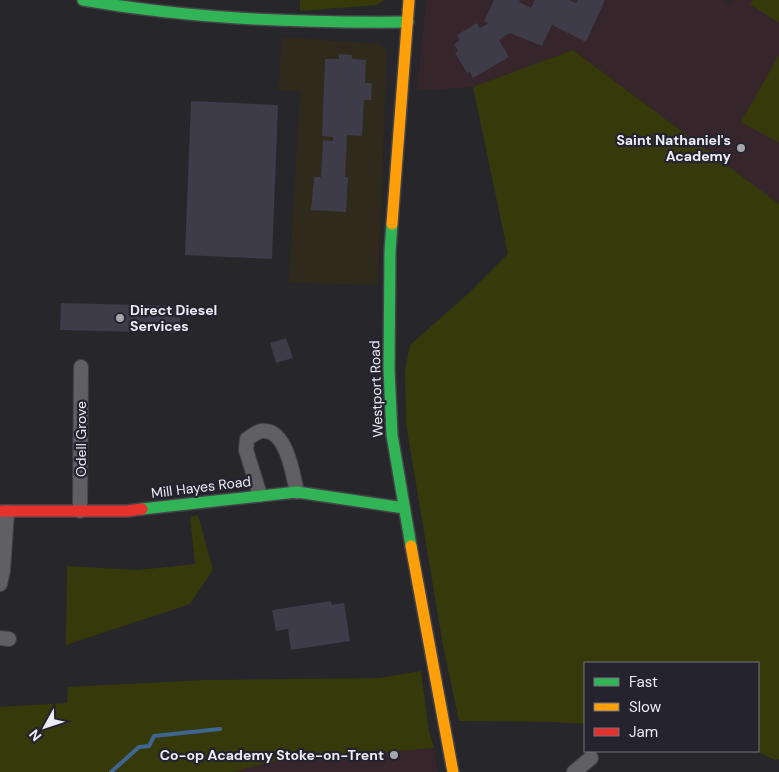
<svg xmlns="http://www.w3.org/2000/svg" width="779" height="772" viewBox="0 0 779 772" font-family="'DM Sans',sans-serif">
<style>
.commercial{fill:#302a1c}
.education{fill:#36252a}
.green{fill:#363a0a}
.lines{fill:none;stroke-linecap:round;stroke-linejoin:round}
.stream{stroke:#3f6590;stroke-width:4}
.building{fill:#3e3c48}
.street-casing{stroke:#444349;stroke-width:16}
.fast-casing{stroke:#444349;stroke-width:14}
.slow-casing{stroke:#444349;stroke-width:14}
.jam-casing{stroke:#444349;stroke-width:14}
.street{stroke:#605f64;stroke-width:14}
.fast{stroke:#30b455;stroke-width:11}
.slow{stroke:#ff9f0a;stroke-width:11}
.jam{stroke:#e5322d;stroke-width:11}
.poi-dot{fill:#a7a7ae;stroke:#24232e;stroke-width:2}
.labels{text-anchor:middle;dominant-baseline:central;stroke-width:4.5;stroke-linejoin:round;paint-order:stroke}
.poi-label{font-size:14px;font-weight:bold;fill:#ececf4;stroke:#24232e;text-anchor:end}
.street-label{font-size:14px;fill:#ececf4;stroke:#24232e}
</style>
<rect width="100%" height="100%" fill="#26262b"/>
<polygon class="commercial" points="282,37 379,44 387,51 378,285 289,283 300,91 278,91"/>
<g class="education">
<polygon points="426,0 724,0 731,4 733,0 779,0 779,204 573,50 473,87 417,91"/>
<polygon points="434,748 438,772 231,772 270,762"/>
</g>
<g class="green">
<polygon points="300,0 384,0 377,5 300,11"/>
<polygon points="752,0 779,0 779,23 750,4"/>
<polygon points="573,50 779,204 779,759 775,760 757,751 758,663 585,663 585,724 555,722 459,721 443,646 406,424 405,370 410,345 470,292 508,254 473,87"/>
<polygon points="779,55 779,143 741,122"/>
<polygon points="198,515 213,570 190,604 66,645 67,566 138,570 195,564 190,517"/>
<polygon points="421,671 429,731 434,748 270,762 233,772 0,772 0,707 67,703 68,687 204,680 379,678"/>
</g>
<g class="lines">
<polyline class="stream" points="111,772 139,747 149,746 154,736 220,729"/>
</g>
<g class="building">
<polygon points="494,0 520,0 519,2 531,8 535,0 569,0 576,3 578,0 605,0 586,42 552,25 542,46 510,33 499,40 509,57 473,78 470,72 467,73 455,53 458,51 454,44 460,40 457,35 477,23 480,28 489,23 484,21"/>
<polygon points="339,54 352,55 352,59 366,60 365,83 372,83 371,100 364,100 362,136 347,135 345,177 348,177 346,212 311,210 314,177 321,177 323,140 333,141 333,137 322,136 325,59 339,59"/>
<polygon points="191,101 278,105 272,259 185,255"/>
<polygon points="61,303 180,306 180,333 60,330"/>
<polygon points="286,338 293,358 276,363 270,343"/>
<polygon points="331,601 332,605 344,603 350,641 291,650 288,629 276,631 272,610"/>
</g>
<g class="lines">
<defs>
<g id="street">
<path d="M260,495L246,450L247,439C253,435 259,430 265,431C287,432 293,475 297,492"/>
<polyline points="80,511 81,367"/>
<polyline points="0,584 3,570 7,512"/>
<polyline points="0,638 9,639"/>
<polyline points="574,772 591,758"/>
</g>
<g id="fast">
<path d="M83,0C191,19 299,23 408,22"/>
<polyline points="392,224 390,251 389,369 392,435 411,546"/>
<polyline points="142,509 297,492 404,508"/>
</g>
<g id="slow">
<polyline points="392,224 409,0"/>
<polyline points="411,546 453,772"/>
</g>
<polyline id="jam" points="0,511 127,511 142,509"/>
</defs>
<use href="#street" class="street-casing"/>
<use href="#fast" class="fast-casing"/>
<use href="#slow" class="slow-casing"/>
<use href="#jam" class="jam-casing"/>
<use href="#street" class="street"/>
<use href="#fast" class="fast"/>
<use href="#slow" class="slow"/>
<use href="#jam" class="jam"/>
</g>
<g class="poi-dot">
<circle cx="741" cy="148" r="5"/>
<circle cx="120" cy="318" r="5"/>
<circle cx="394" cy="755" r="5"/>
</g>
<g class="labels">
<g class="poi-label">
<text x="731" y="140">Saint Nathaniel's<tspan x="731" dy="16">Academy</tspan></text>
<text x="130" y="310" text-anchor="start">Direct Diesel<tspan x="130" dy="16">Services</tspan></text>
<text x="384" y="755">Co-op Academy Stoke-on-Trent</text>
</g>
<g class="street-label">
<text transform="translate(376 389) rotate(-92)">Westport Road</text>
<text transform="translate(81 439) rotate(-90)">Odell Grove</text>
<text transform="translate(201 487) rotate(-7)">Mill Hayes Road</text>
</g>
</g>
<rect x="584" y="662" width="175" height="90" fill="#24232e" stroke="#74737d"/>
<rect x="594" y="678" width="25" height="8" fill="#30b455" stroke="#74737d"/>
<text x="629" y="687" font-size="15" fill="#ececf4">Fast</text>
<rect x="594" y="703" width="25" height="8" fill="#ff9f0a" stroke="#74737d"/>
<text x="629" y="712" font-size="15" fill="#ececf4">Slow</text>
<rect x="594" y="728" width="25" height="8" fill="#e5322d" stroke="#74737d"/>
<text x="629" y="737" font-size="15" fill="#ececf4">Jam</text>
<g transform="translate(45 727) rotate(230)" stroke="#24232e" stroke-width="4" paint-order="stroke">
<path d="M0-4L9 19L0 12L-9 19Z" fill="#ececf4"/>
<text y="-8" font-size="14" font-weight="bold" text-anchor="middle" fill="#ececf4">N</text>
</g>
</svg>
